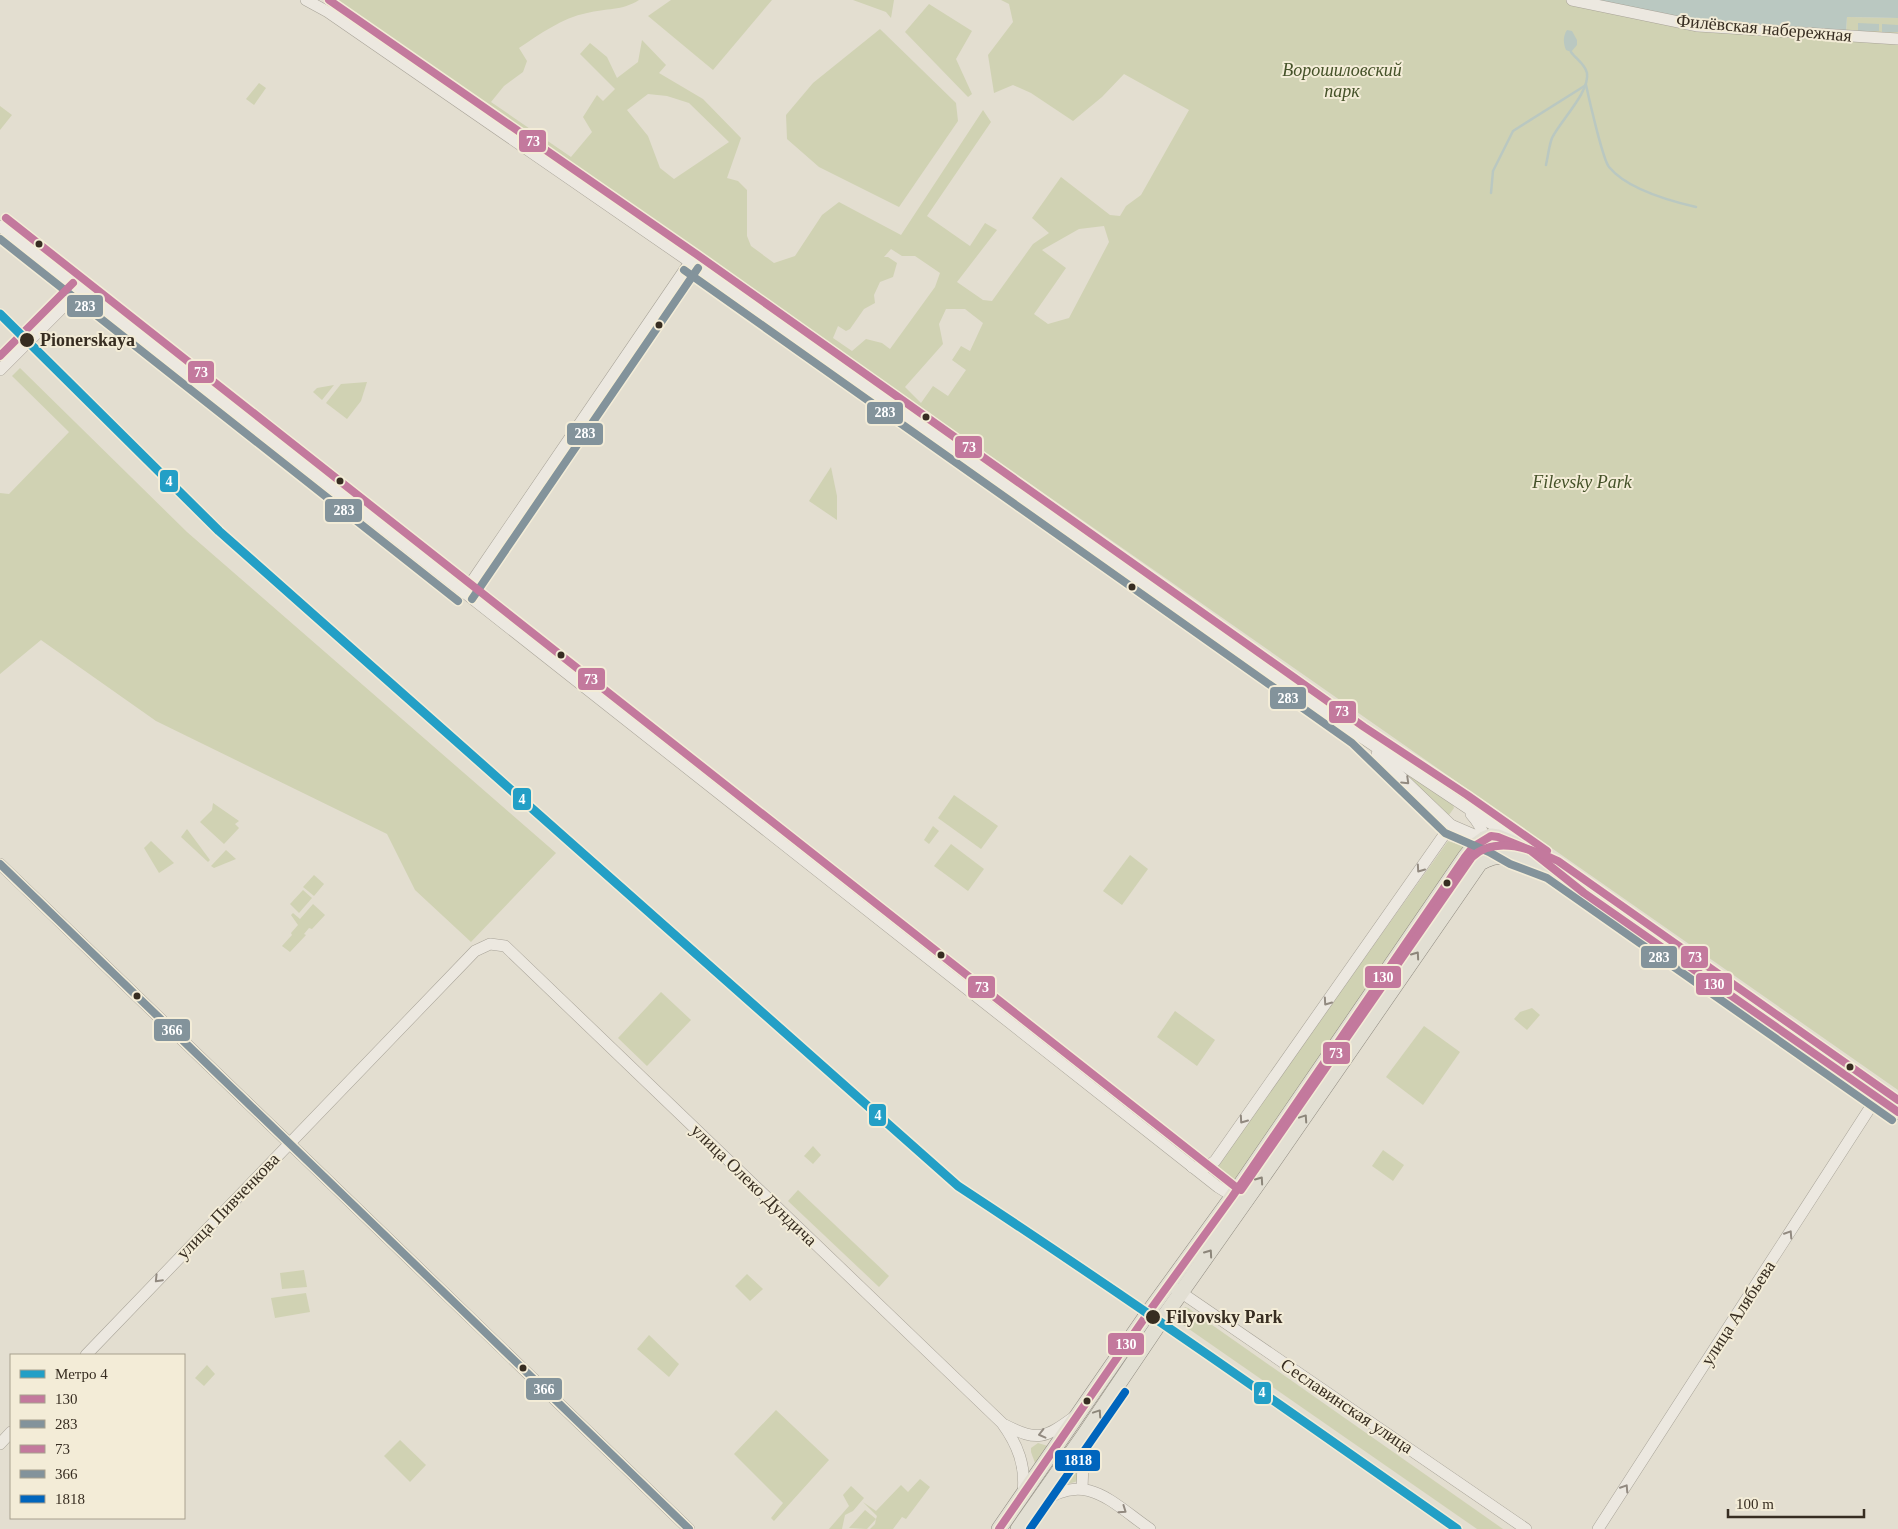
<svg xmlns="http://www.w3.org/2000/svg" width="1898" height="1529" viewBox="0 0 1898 1529" font-family="'Times New Roman',serif">
<style>
.green{fill:#d0d2b3;fill-rule:evenodd}
.water{fill:#bac8c1}
.lines{fill:none;stroke-linecap:round;stroke-linejoin:round}
.stream{stroke:#bac8c1;stroke-width:2.5}
.minor-casing{stroke:#a8a398;stroke-width:12}
.major-casing{stroke:#8e897f;stroke-width:16}
.minor{stroke:#ece8e0;stroke-width:11}
.major{stroke:#e2dfd3;stroke-width:15}
.bus-1-casing{stroke:#f3ecd7;stroke-width:11}
.bus-2-casing{stroke:#f3ecd7;stroke-width:11}
.bus-3-casing{stroke:#f3ecd7;stroke-width:11}
.bus-4-casing{stroke:#f3ecd7;stroke-width:11}
.bus-5-casing{stroke:#f3ecd7;stroke-width:11}
.bus-1{stroke:#c3799d;stroke-width:8}
.bus-2{stroke:#83939b;stroke-width:8}
.bus-3{stroke:#c3799d;stroke-width:8}
.bus-4{stroke:#83939b;stroke-width:8}
.bus-5{stroke:#0065bd;stroke-width:8}
.metro-1-casing{stroke:#f3ecd7;stroke-width:12}
.metro-1{stroke:#239fc6;stroke-width:9}
.oneway{stroke:#928a80}
.oneway2{stroke:#8c867a}
.bus-dot{fill:#372d21;stroke:#f3ecd7;stroke-width:2}
.labels{text-anchor:middle;dominant-baseline:central;stroke-width:4;stroke-linejoin:round;paint-order:stroke}
.street-label{font-size:18px;fill:#372d21;stroke:#f3ecd7}
.park-label{font-size:18px;font-style:italic;fill:#455229;stroke:#f3ecd7}
.stop-label{font-size:18px;font-weight:bold;fill:#372d21;stroke:#f3ecd7;text-anchor:start}
.line-badge{stroke:#f3ecd7;stroke-width:2}
.badge-label{font-size:14px;text-anchor:middle;font-weight:bold;fill:#fff}
</style>
<rect width="100%" height="100%" fill="#e3ded0"/>
<g class="green">
<path d="M332,0H639C622,11 606,8 587,13C562,18 540,34 519,48L527,61L523,72L504,86L491,102L571,157L592,132L583,117L597,95L603,101L615,89L580,54L590,43L607,57L617,78L638,62L642,40L666,65L659,73L703,99L741,138L727,178L738,181L747,190V236L751,246L774,263L795,256L822,215L839,202L901,235L983,110L991,122L927,216L970,246L985,223L997,230L957,282L983,300L992,301L1033,244L1049,233L1032,218L1061,177L1110,215L1120,216L1126,206L1141,195L1189,110L1124,74L1102,97L1073,121L1031,93L1013,85L994,93L988,55L1013,22L1009,4L1001,0H1596L1846,33L1847,17L1898,18V1090L879,378L659,229L656,223C549,147 440,75 332,0ZM648,94L667,96L689,103L729,142L674,179L660,168L648,136L627,110ZM1104,226L1109,242L1069,318L1048,324L1034,314L1066,268L1042,250L1079,229ZM891,249L902,256H915L940,273L935,287L890,349L882,343L866,339L852,351L833,338L838,326L846,331L850,329L864,309L875,303L874,295L880,282L893,277L897,263L888,257H884ZM946,309H965L983,323L970,351L961,346L952,360L966,370L948,396L933,386L921,403L905,387L943,344L939,324Z"/>
<polygon points="671,0 772,0 713,70 648,16"/>
<polygon points="853,0 894,0 891,18 886,12"/>
<polygon points="929,4 972,31 956,59 972,94 968,97 905,32"/>
<polygon points="880,29 956,103 958,121 899,207 819,167 787,139 786,115 813,83"/>
<polygon points="259,83 266,88 254,105 246,99"/>
<polygon points="0,106 12,115 0,130"/>
<polygon points="20,368 187,532 556,853 471,942 415,890 387,834 156,721 41,640 0,674 0,493 9,494 69,432 12,376"/>
<polygon points="367,382 361,401 347,419 326,403 341,384"/>
<polygon points="334,385 322,400 313,392 317,388"/>
<polygon points="831,467 837,496 837,520 809,501"/>
<polygon points="1391,761 1453,805 1454,808 1449,815 1439,808"/>
<polygon points="954,795 998,826 981,849 938,818"/>
<polygon points="213,803 239,821 235,824 239,828 224,844 200,822 212,810"/>
<polygon points="933,826 939,831 929,844 924,840"/>
<polygon points="187,829 210,860 208,862 181,837"/>
<polygon points="151,841 174,863 159,873 144,848"/>
<polygon points="1448,841 1464,846 1236,1179 1225,1179 1217,1170 1219,1162"/>
<polygon points="951,844 984,869 968,891 934,866"/>
<polygon points="226,850 236,859 214,868 211,866"/>
<polygon points="1130,855 1148,869 1122,905 1103,891"/>
<polygon points="314,875 324,884 314,896 303,887"/>
<polygon points="303,890 312,898 299,913 290,904"/>
<polygon points="313,904 325,915 312,929 309,928 304,934 306,935 290,952 282,946 292,935 291,933 298,925 291,915 293,913 300,919"/>
<polygon points="661,992 691,1020 647,1066 618,1038"/>
<polygon points="1532,1008 1540,1015 1527,1030 1514,1019 1520,1012"/>
<polygon points="1175,1011 1215,1040 1197,1066 1157,1037"/>
<polygon points="1424,1026 1460,1052 1423,1105 1386,1077"/>
<polygon points="813,1146 821,1155 813,1164 804,1156"/>
<polygon points="1383,1150 1404,1165 1393,1181 1372,1166"/>
<polygon points="798,1190 889,1276 879,1287 788,1201"/>
<polygon points="304,1270 307,1287 282,1289 280,1273"/>
<polygon points="747,1274 763,1289 750,1301 735,1286"/>
<polygon points="306,1293 310,1312 275,1318 271,1298"/>
<polygon points="1185,1307 1188,1308 1503,1529 1477,1529 1176,1320"/>
<polygon points="649,1335 679,1364 669,1377 637,1349"/>
<polygon points="207,1365 215,1374 204,1386 195,1378"/>
<polygon points="776,1410 829,1460 774,1521 771,1518 783,1503 734,1454"/>
<polygon points="400,1440 426,1465 410,1482 384,1456"/>
<polygon points="1038,1443 1048,1446 1035,1463 1031,1452 1031,1448"/>
<polygon points="1074,1463 1076,1464 1078,1481 1061,1486"/>
<polygon points="920,1479 930,1487 906,1519 902,1517 893,1529 870,1529 875,1524 876,1519 867,1529 849,1528 865,1510 876,1519 877,1516 863,1502 876,1511 901,1485 908,1492"/>
<polygon points="851,1486 864,1498 853,1511 845,1515 842,1529 829,1529 849,1506 843,1495"/>
</g>
<g class="water">
<polygon points="1596,0 1898,0 1898,18 1847,17 1846,33 1687,20"/>
<polygon points="1858,23 1879,24 1879,31 1858,31"/>
<polygon points="1882,24 1898,25 1898,32 1882,32"/>
<path d="M1567,30L1572,31L1577,40V45L1571,52L1566,50C1563,43 1563,36 1567,30Z"/>
</g>
<g class="lines">
<g class="stream">
<path d="M1546,165C1548,156 1549,146 1552,138C1560,121 1590,92 1587,73C1585,64 1576,59 1571,52"/>
<path d="M1491,193L1493,171L1513,131L1586,85C1589,99 1603,160 1609,167C1627,189 1670,201 1696,207"/>
</g>
<defs>
<g id="minor">
<polyline points="306,0 328,12 690,262 1358,735 1514,839"/>
<polyline points="1572,0 1698,26 1898,39"/>
<polyline points="0,226 1218,1187 1239,1200"/>
<polyline points="0,370 80,290"/>
<polyline points="464,593 690,262"/>
<polyline points="1377,754 1451,825 1493,843 1514,855"/>
<path d="M1471,814C1486,831 1487,842 1480,863"/>
<polyline points="0,864 689,1529"/>
<path d="M1192,1167C1202,1170 1207,1167 1215,1161L1451,825"/>
<polyline points="1176,1289 1526,1529"/>
<path d="M86,1355L475,951L490,944L505,946L1002,1423C1018,1445 1026,1466 1023,1493"/>
<path d="M1005,1425C1038,1442 1045,1438 1074,1417"/>
<polyline points="0,1444 11,1432"/>
<polyline points="1082,1489 1084,1436"/>
<path d="M1038,1505C1085,1469 1111,1502 1150,1529"/>
<polyline points="1598,1529 1877,1097"/>
</g>
<g id="major">
<polyline points="999,1529 1148,1313 1232,1197 1465,857 1473,847 1484,839 1491,836 1498,837 1530,850 1552,869 1584,893 1898,1112"/>
<path d="M1018,1529L1084,1435L1161,1321L1276,1158L1480,863C1501,851 1518,856 1539,864"/>
</g>
</defs>
<use href="#minor" class="minor-casing"/>
<use href="#major" class="major-casing"/>
<use href="#minor" class="minor"/>
<use href="#major" class="major"/>
<defs>
<polyline id="bus-1" points="999,1529 1148,1313 1232,1197 1465,857 1473,847 1491,836 1498,837 1530,850 1584,893 1898,1112"/>
<g id="bus-2">
<polyline points="0,239 458,601"/>
<polyline points="684,270 1352,743 1445,833 1489,852 1510,864 1547,878 1892,1120"/>
<polyline points="472,599 698,268"/>
</g>
<g id="bus-3">
<polyline points="329,0 696,254 1364,727 1467,795 1547,851"/>
<path d="M6,218L1237,1188L1241,1190L1472,857C1495,835 1533,849 1558,861L1898,1100"/>
<polyline points="0,356 73,283"/>
</g>
<polyline id="bus-4" points="0,864 689,1529"/>
<polyline id="bus-5" points="1030,1529 1125,1392"/>
</defs>
<use href="#bus-1" class="bus-1-casing"/>
<use href="#bus-2" class="bus-2-casing"/>
<use href="#bus-3" class="bus-3-casing"/>
<use href="#bus-4" class="bus-4-casing"/>
<use href="#bus-5" class="bus-5-casing"/>
<use href="#bus-1" class="bus-1"/>
<use href="#bus-2" class="bus-2"/>
<use href="#bus-3" class="bus-3"/>
<use href="#bus-4" class="bus-4"/>
<use href="#bus-5" class="bus-5"/>
<defs>
<path id="metro-1" d="M0,314L219,531L958,1186C1127,1297 1292,1413 1457,1529"/>
</defs>
<use href="#metro-1" class="metro-1-casing"/>
<use href="#metro-1" class="metro-1"/>
</g>
<defs><path id="oneway-chevron" d="M-2-3.5L2.5 0L-2 3.5" fill="none" stroke-width="1.6" stroke-linecap="round" stroke-linejoin="round" transform="scale(1.25)"/></defs>
<g class="oneway">
<use href="#oneway-chevron" transform="translate(1406 781) rotate(44)"/>
<use href="#oneway-chevron" transform="translate(1420 869) rotate(125)"/>
<use href="#oneway-chevron" transform="translate(1327 1002) rotate(125)"/>
<use href="#oneway-chevron" transform="translate(1243 1120) rotate(125)"/>
<use href="#oneway-chevron" transform="translate(1789 1234) rotate(-57)"/>
<use href="#oneway-chevron" transform="translate(158 1279) rotate(134)"/>
<use href="#oneway-chevron" transform="translate(1042 1434) rotate(166)"/>
<use href="#oneway-chevron" transform="translate(1625 1488) rotate(-57)"/>
<use href="#oneway-chevron" transform="translate(1123 1510) rotate(35)"/>
</g>
<g class="oneway2">
<use href="#oneway-chevron" transform="translate(1416 955) rotate(-55)"/>
<use href="#oneway-chevron" transform="translate(1304 1118) rotate(-56)"/>
<use href="#oneway-chevron" transform="translate(1260 1180) rotate(-55)"/>
<use href="#oneway-chevron" transform="translate(1209 1253) rotate(-55)"/>
<use href="#oneway-chevron" transform="translate(1098 1413) rotate(-56)"/>
</g>
<g class="bus-dot">
<circle cx="39" cy="244" r="4.5"/>
<circle cx="659" cy="325" r="4.5"/>
<circle cx="27" cy="340" r="8"/>
<circle cx="926" cy="417" r="4.5"/>
<circle cx="340" cy="481" r="4.5"/>
<circle cx="1132" cy="587" r="4.5"/>
<circle cx="561" cy="655" r="4.5"/>
<circle cx="1447" cy="883" r="4.5"/>
<circle cx="941" cy="955" r="4.5"/>
<circle cx="137" cy="996" r="4.5"/>
<circle cx="1850" cy="1067" r="4.5"/>
<circle cx="1153" cy="1317" r="8"/>
<circle cx="523" cy="1368" r="4.5"/>
<circle cx="1087" cy="1401" r="4.5"/>
</g>
<g class="labels">
<g class="street-label">
<text transform="translate(1764 28) rotate(5)">Филёвская набережная</text>
<text transform="translate(754 1185) rotate(44)">улица Олеко Дундича</text>
<text transform="translate(228 1206) rotate(-46)">улица Пивченкова</text>
<text transform="translate(1738 1313) rotate(-57)">улица Алябьева</text>
<text transform="translate(1347 1406) rotate(34)">Сеславинская улица</text>
</g>
<g class="park-label">
<text x="1342" y="70">Ворошиловский<tspan x="1342" dy="21">парк</tspan></text>
<text x="1582" y="482">Filevsky Park</text>
</g>
<g class="stop-label">
<text x="40" y="340">Pionerskaya</text>
<text x="1166" y="1317">Filyovsky Park</text>
</g>
</g>
<g class="line-badge">
<rect x="518" y="129" width="29" height="24" rx="5" fill="#c3799d"/>
<rect x="66" y="294" width="38" height="24" rx="5" fill="#83939b"/>
<rect x="187" y="360" width="28" height="24" rx="5" fill="#c3799d"/>
<rect x="866" y="401" width="38" height="24" rx="5" fill="#83939b"/>
<rect x="566" y="422" width="38" height="24" rx="5" fill="#83939b"/>
<rect x="954" y="435" width="29" height="24" rx="5" fill="#c3799d"/>
<rect x="159" y="469" width="20" height="24" rx="5" fill="#239fc6"/>
<rect x="324" y="498" width="39" height="25" rx="5" fill="#83939b"/>
<rect x="577" y="667" width="29" height="24" rx="5" fill="#c3799d"/>
<rect x="1269" y="686" width="38" height="24" rx="5" fill="#83939b"/>
<rect x="1328" y="700" width="29" height="24" rx="5" fill="#c3799d"/>
<rect x="512" y="787" width="20" height="24" rx="5" fill="#239fc6"/>
<rect x="1640" y="945" width="38" height="24" rx="5" fill="#83939b"/>
<rect x="1680" y="945" width="29" height="24" rx="5" fill="#c3799d"/>
<rect x="1364" y="965" width="38" height="24" rx="5" fill="#c3799d"/>
<rect x="1695" y="972" width="38" height="24" rx="5" fill="#c3799d"/>
<rect x="967" y="975" width="29" height="24" rx="5" fill="#c3799d"/>
<rect x="153" y="1018" width="38" height="24" rx="5" fill="#83939b"/>
<rect x="1322" y="1041" width="29" height="24" rx="5" fill="#c3799d"/>
<rect x="868" y="1103" width="19" height="24" rx="5" fill="#239fc6"/>
<rect x="1107" y="1332" width="38" height="24" rx="5" fill="#c3799d"/>
<rect x="525" y="1377" width="38" height="24" rx="5" fill="#83939b"/>
<rect x="1253" y="1381" width="19" height="24" rx="5" fill="#239fc6"/>
<rect x="1054" y="1449" width="47" height="23" rx="5" fill="#0065bd"/>
</g>
<g class="badge-label">
<text x="533" y="146">73</text>
<text x="85" y="311">283</text>
<text x="201" y="377">73</text>
<text x="885" y="417">283</text>
<text x="585" y="438">283</text>
<text x="969" y="452">73</text>
<text x="169" y="486">4</text>
<text x="344" y="515">283</text>
<text x="591" y="684">73</text>
<text x="1288" y="703">283</text>
<text x="1342" y="716">73</text>
<text x="522" y="804">4</text>
<text x="1659" y="962">283</text>
<text x="1695" y="962">73</text>
<text x="1383" y="982">130</text>
<text x="1714" y="989">130</text>
<text x="982" y="992">73</text>
<text x="172" y="1035">366</text>
<text x="1336" y="1058">73</text>
<text x="878" y="1120">4</text>
<text x="1126" y="1349">130</text>
<text x="544" y="1394">366</text>
<text x="1262" y="1397">4</text>
<text x="1078" y="1465">1818</text>
</g>
<rect x="10" y="1354" width="175" height="165" fill="#f3ecd7" stroke="#a8a08e"/>
<rect x="20" y="1370" width="25" height="8" fill="#239fc6" stroke="#a8a08e"/>
<text x="55" y="1379" font-size="15" fill="#372d21">Метро 4</text>
<rect x="20" y="1395" width="25" height="8" fill="#c3799d" stroke="#a8a08e"/>
<text x="55" y="1404" font-size="15" fill="#372d21">130</text>
<rect x="20" y="1420" width="25" height="8" fill="#83939b" stroke="#a8a08e"/>
<text x="55" y="1429" font-size="15" fill="#372d21">283</text>
<rect x="20" y="1445" width="25" height="8" fill="#c3799d" stroke="#a8a08e"/>
<text x="55" y="1454" font-size="15" fill="#372d21">73</text>
<rect x="20" y="1470" width="25" height="8" fill="#83939b" stroke="#a8a08e"/>
<text x="55" y="1479" font-size="15" fill="#372d21">366</text>
<rect x="20" y="1495" width="25" height="8" fill="#0065bd" stroke="#a8a08e"/>
<text x="55" y="1504" font-size="15" fill="#372d21">1818</text>
<path d="M1728 1509v8h136v-8" fill="none" stroke="#372d21" stroke-width="2.5"/>
<text x="1736" y="1509" font-size="15" fill="#372d21" stroke="#f3ecd7" stroke-width="4" paint-order="stroke">100 m</text>
</svg>
